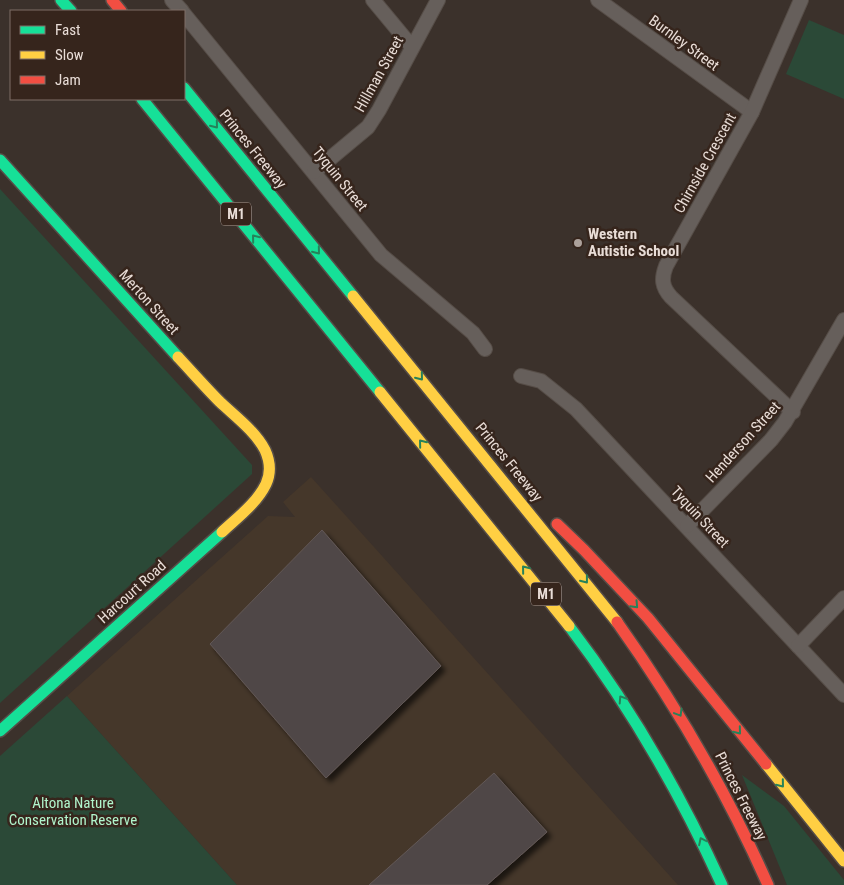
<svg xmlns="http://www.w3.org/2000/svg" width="844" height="885" viewBox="0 0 844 885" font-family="'Roboto Condensed',sans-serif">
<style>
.industrial{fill:#45372a}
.green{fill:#2b4937}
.building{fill:#504746;stroke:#625857;filter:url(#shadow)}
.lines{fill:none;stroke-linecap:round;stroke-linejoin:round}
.street-casing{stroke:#564d47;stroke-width:16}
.fast-casing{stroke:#564d47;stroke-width:14}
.slow-casing{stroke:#564d47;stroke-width:14}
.jam-casing{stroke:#564d47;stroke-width:14}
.street{stroke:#665f5b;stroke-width:14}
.fast{stroke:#16e098;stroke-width:11}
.slow{stroke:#ffcf43;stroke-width:11}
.jam{stroke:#f24e42;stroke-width:11}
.oneway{stroke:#26825a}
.poi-dot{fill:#aca19b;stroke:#36251c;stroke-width:2}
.labels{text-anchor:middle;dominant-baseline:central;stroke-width:5;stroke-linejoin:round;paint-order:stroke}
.shield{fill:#36251c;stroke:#b3a69f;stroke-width:1}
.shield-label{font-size:14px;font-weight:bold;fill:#e9ddd7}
.street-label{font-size:15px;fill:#e9ddd7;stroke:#36251c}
.poi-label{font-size:15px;font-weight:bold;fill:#e9ddd7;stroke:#36251c;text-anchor:start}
.park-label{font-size:15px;fill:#b0f5cc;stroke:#36251c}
</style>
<defs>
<filter id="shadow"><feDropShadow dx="4.5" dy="4.5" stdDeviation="2.5" flood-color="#0009"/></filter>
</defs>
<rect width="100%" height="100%" fill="#3b312b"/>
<polygon class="industrial" points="311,477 678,885 237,885 67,696 268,516 295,517 283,502"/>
<g class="green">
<polygon points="809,20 844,35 844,99 786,74"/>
<polygon points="0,189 252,465 252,474 0,703"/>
<polygon points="67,696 237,885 0,885 0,756"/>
<polygon points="742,775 784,806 844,880 844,885 787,885"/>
</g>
<g class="building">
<polygon points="322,530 441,666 326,778 210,644"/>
<polygon points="494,773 547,832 487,885 369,885"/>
</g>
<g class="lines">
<defs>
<g id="street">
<polyline points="172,0 182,11"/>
<polyline points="373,0 412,47"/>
<polyline points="598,0 752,112"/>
<polyline points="184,14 381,255 473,333 485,349"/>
<polyline points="314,172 368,127 379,110 438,0"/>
<polyline points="521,376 541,381 576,409 844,695"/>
<path d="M793,412L671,297C662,287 661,279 666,266L752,112L801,0"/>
<polyline points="687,526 771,440 785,422 844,320"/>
<polyline points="798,646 844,598"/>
</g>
<g id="fast">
<polyline points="61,0 71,11"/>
<polyline points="184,88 353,296"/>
<polyline points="142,99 380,392"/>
<polyline points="0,160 178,357"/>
<path d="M569,626C630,706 680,793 722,885"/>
<polyline points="0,731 222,532"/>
</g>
<g id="slow">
<polyline points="353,296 617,622"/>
<path d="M178,357C192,372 206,388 220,402C236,417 255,431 265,450C270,461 271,473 266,484C257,503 237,518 222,532"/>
<polyline points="380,392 569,626"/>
<polyline points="766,764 844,861"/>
</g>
<g id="jam">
<polyline points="112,0 121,11"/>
<polyline points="557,524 584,550 648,618 766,764"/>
<path d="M617,622C676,705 727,792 768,885"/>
</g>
</defs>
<use href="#street" class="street-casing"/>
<use href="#fast" class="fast-casing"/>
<use href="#slow" class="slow-casing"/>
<use href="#jam" class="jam-casing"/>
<use href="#street" class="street"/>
<use href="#fast" class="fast"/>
<use href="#slow" class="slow"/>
<use href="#jam" class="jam"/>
</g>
<defs><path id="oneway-chevron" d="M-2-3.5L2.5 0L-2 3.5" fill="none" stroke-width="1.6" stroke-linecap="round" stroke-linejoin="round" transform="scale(1.25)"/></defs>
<g class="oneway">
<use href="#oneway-chevron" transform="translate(215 125) rotate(51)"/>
<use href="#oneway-chevron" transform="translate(255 238) rotate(-129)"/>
<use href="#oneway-chevron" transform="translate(317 251) rotate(51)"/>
<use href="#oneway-chevron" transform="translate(420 377) rotate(51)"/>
<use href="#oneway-chevron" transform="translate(422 443) rotate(-129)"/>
<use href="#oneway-chevron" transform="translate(525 569) rotate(-129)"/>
<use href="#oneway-chevron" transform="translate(585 580) rotate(52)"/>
<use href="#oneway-chevron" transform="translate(635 605) rotate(47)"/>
<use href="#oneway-chevron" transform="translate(622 699) rotate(-123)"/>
<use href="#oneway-chevron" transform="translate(679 713) rotate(59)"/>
<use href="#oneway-chevron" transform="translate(738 731) rotate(51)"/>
<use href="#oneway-chevron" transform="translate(781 784) rotate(51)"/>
<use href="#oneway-chevron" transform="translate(702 841) rotate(-116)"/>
</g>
<circle class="poi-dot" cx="578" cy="243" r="5"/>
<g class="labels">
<g class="shield">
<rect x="221" y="202.5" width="30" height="23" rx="4"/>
<rect x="531" y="582.5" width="30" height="23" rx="4"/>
</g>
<g class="shield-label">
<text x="236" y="214">M1</text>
<text x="546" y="594">M1</text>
</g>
<g class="street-label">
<text transform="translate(684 43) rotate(36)">Burnley Street</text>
<text transform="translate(379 74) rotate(-61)">Hillman Street</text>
<text transform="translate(253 149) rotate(51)">Princes Freeway</text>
<text transform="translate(705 163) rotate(-61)">Chirnside Crescent</text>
<text transform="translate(340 179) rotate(51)">Tyquin Street</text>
<text transform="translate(149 302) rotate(48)">Merton Street</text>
<text transform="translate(743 442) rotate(-48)">Henderson Street</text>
<text transform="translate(509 462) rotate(51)">Princes Freeway</text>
<text transform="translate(700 517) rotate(47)">Tyquin Street</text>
<text transform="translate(132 592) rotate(-42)">Harcourt Road</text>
<text transform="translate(741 796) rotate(63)">Princes Freeway</text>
</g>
<g class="poi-label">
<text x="588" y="234">Western<tspan x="588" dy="17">Autistic School</tspan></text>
</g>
<g class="park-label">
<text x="73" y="803">Altona Nature<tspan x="73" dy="17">Conservation Reserve</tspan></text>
</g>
</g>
<rect x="10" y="10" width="175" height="90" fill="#36251c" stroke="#7e6f67"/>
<rect x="20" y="26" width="25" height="8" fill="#16e098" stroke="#7e6f67"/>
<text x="55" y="35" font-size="15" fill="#e9ddd7">Fast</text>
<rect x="20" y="51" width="25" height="8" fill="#ffcf43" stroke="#7e6f67"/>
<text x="55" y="60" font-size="15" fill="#e9ddd7">Slow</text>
<rect x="20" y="76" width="25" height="8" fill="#f24e42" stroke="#7e6f67"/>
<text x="55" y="85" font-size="15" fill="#e9ddd7">Jam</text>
</svg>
